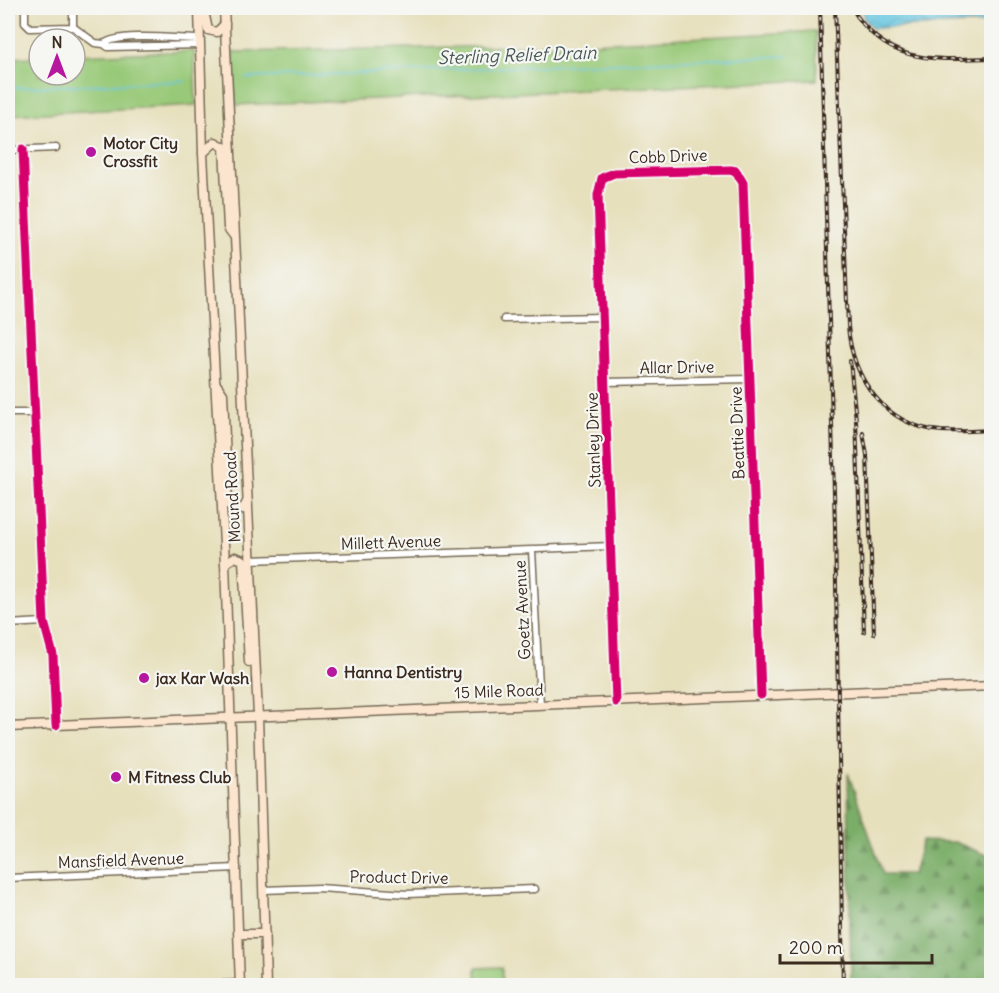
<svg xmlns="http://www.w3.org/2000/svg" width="999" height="993" viewBox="0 0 999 993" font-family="Delius,sans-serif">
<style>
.grass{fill:#98c978;stroke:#6a7a4b;stroke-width:1.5}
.forest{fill:url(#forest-firs);stroke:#5a6c43;stroke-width:1.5}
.water{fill:url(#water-waves);stroke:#4e787f;stroke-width:1.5}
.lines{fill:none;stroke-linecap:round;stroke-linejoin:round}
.stream{stroke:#62c5e0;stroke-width:1.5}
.minor-casing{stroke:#776a56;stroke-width:9}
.secondary-casing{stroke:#776a56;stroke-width:11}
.minor{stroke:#fff;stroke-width:6}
.secondary{stroke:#fbe5cf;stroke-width:8}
.rail-casing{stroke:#3b2a1e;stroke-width:4}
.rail{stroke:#f6f6f2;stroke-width:1.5;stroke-dasharray:4.5;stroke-linecap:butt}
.cycleway-casing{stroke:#f6f6f2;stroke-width:13}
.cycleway{stroke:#d6006c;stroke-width:9}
.poi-dot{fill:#b5179e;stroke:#f6f6f2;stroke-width:2}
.labels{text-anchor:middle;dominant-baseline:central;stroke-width:4.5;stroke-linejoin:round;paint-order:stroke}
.poi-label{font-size:16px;font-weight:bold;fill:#3b2a1e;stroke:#f6f6f2;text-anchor:start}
.street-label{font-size:16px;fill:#3b2a1e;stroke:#f6f6f2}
.water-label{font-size:18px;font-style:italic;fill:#475858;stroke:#f6f6f2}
</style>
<defs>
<pattern id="forest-firs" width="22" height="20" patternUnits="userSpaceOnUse" patternTransform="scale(1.5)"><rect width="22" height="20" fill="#7aad68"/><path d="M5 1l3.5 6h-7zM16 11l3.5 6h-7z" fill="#658d55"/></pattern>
<pattern id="water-waves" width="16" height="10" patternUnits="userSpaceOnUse" patternTransform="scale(1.5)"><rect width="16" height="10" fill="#62c5e0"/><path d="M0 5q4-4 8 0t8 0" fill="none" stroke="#56a9c0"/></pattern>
</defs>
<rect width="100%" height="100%" fill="#f6f6f2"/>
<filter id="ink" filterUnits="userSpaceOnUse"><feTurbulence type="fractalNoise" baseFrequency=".0167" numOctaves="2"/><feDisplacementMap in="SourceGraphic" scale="12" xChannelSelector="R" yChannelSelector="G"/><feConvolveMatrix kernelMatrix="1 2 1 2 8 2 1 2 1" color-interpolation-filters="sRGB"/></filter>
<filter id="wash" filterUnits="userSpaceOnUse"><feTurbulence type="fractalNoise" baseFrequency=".008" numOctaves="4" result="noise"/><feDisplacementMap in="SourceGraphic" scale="24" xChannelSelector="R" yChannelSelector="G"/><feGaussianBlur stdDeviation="1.35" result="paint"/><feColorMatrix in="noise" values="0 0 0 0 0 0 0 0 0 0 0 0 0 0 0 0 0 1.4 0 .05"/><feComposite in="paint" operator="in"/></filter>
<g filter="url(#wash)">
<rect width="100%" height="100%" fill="#e7e0bd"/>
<g class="grass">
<polygon points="816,31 817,80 235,105 233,52 555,45"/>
<polygon points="194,51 196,105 8,115 8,58 39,57 39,75 75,75 75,55"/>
<polygon points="502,967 502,985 477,985 476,968"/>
</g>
<polygon class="forest" points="848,773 883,874 913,874 922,841 955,842 991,857 991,985 851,985"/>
<polygon class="water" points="863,8 991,8 991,23 872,28 864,19"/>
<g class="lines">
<g class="stream">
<polyline points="246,78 789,56"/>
<polyline points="8,88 185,81"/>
</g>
</g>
</g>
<g filter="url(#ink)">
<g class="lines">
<defs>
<g id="minor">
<polyline points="25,8 25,23 30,28 73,27 73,8"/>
<polyline points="73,27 95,43 104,44"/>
<path d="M199,39C177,39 120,32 104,44L108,47L200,45"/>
<polyline points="23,149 44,622 53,655 56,725"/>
<polyline points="8,150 56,148"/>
<polyline points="504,319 602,317"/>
<polyline points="606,382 750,379"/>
<polyline points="8,413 34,413"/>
<polyline points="536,549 611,546"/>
<polyline points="250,560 532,550 540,705"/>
<polyline points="8,624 44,622"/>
<polyline points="616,702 598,195 602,178 614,173 731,170 736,171 743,183 761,695"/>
<polyline points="8,878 237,868"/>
<polyline points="263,890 319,888 407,894 535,889"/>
<polyline points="190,986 240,983"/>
</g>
<g id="secondary">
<polyline points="199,8 203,154 225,563 240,986"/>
<polyline points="224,8 258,716 266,986"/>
<polyline points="204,11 208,30 217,32 225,24"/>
<polyline points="203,153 215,142 224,147 228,228 234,236"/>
<polyline points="216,384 223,394 228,504 237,511 243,509 247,502"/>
<polyline points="225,563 235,557 243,560 249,662"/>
<polyline points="8,727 992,686"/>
<polyline points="239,934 265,934"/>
</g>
</defs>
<use href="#minor" class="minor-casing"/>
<use href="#secondary" class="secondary-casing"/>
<use href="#minor" class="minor"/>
<use href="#secondary" class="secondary"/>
<defs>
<g id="rail">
<polyline points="820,8 835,527 843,986"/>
<path d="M835,8L848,326C852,379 885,426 941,431C957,432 975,431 992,430"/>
<path d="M852,8C885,65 934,60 992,58"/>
<polyline points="850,361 856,420 864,632"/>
<polyline points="863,433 867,455 874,634"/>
</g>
</defs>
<use href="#rail" class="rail-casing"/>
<use href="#rail" class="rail"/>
<defs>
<g id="cycleway">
<polyline points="23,149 44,622 53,655 56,725"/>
<polyline points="616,702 598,195 602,178 614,173 731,170 736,171 743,183 761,695"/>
</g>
</defs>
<use href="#cycleway" class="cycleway-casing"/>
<use href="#cycleway" class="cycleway"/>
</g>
</g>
<g class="poi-dot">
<circle cx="91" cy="152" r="6"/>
<circle cx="332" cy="672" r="6"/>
<circle cx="144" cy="678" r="6"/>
<circle cx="116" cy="777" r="6"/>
</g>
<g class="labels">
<g class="poi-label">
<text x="103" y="143">Motor City<tspan x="103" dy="18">Crossfit</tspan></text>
<text x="344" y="672">Hanna Dentistry</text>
<text x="156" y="678">jax Kar Wash</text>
<text x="128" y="777">M Fitness Club</text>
</g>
<g class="street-label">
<text transform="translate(668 156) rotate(-2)">Cobb Drive</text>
<text transform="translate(677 367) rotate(-1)">Allar Drive</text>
<text transform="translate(737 433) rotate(-92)">Beattie Drive</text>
<text transform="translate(593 440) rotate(-92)">Stanley Drive</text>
<text transform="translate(232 497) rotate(-93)">Mound Road</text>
<text transform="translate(391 542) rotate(-2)">Millett Avenue</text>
<text transform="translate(522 610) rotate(-93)">Goetz Avenue</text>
<text transform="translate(499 691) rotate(-2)">15 Mile Road</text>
<text transform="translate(121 860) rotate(-2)">Mansfield Avenue</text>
<text transform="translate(399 877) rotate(1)">Product Drive</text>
</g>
<g class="water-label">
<text transform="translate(517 55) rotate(-2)">Sterling Relief Drain</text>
</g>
</g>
<rect width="999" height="993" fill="none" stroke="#f6f6f2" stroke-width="30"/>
<g transform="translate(57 57)"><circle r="28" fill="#f6f6f2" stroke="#aba49d" stroke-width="1.5"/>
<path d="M0-4.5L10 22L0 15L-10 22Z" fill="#b5179e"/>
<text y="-9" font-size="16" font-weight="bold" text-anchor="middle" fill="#3b2a1e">N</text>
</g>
<path d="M780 954v9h152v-9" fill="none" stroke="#3b2a1e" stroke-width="3"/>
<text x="789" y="954" font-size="18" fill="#3b2a1e" stroke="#f6f6f2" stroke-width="4.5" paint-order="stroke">200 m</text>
</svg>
